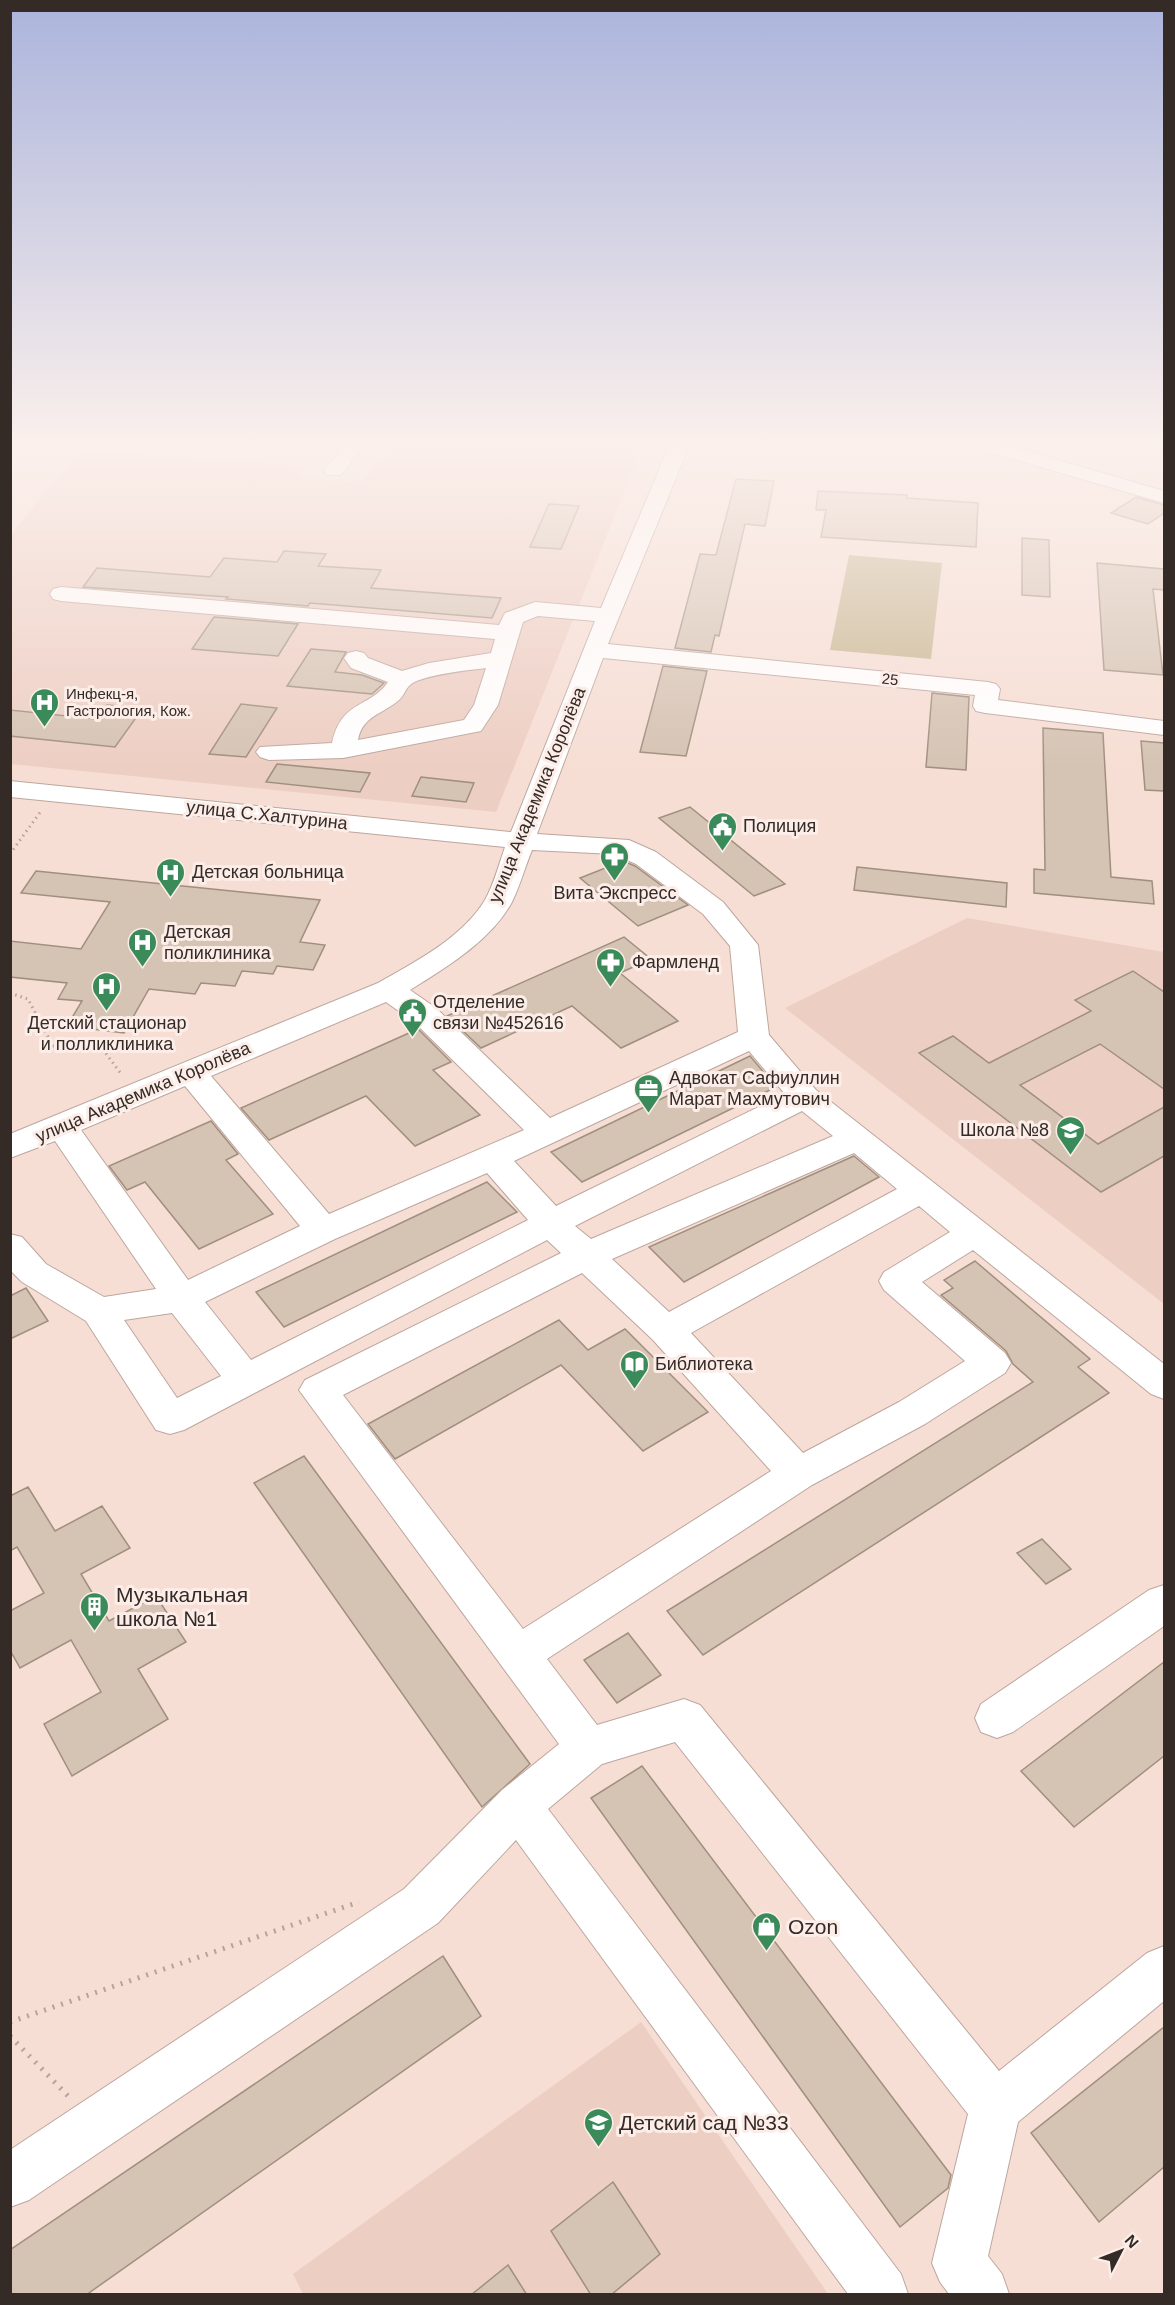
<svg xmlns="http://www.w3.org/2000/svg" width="1175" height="2305" viewBox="0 0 1175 2305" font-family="Helvetica,sans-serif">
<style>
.built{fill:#edcec3}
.green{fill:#c6b590}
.building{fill:#d5c3b3;stroke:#a08f7f;stroke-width:1.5}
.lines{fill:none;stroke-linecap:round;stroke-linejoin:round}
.minor-casing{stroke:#bda69d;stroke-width:2}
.path-far1{stroke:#b6a39b;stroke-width:3;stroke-dasharray:1.5 4;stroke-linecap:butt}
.path{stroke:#b6a39b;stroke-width:5;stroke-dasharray:2 7;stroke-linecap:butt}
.minor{fill:#fff;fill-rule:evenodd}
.labels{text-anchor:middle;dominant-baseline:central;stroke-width:6;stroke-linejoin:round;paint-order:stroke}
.far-street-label{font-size:15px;fill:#342b27;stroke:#fcede8}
.far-poi-label{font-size:15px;fill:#342b27;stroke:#fcede8;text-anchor:start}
.street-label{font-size:18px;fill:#342b27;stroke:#fcede8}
.poi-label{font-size:18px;fill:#342b27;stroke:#fcede8;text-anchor:start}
.near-poi-label{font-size:21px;fill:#342b27;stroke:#fcede8;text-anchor:start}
</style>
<rect width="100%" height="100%" fill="#f6ded4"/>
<g class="built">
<polygon points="389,445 643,445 496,812 11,764 11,534 82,449 306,467 297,478 362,483"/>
<polygon points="967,918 1164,952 1164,1304 785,1008"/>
<polygon points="641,2022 828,2294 303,2294 293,2274"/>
</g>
<polygon class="green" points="849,555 942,563 931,659 830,650"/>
<g class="building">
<polygon points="736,479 774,481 765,526 745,524 719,636 715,635 711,652 675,648 700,554 716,555"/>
<polygon points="818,491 907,495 907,498 978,503 976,547 821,537 826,510 816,510"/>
<polygon points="1136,497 1164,505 1164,513 1148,524 1111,513"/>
<polygon points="549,504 579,506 561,549 530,547"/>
<polygon points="1022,538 1049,540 1050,597 1022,595"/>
<polygon points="284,551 326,554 318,566 381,570 371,588 501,598 492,618 310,603 308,606 226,599 228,597 83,587 97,568 210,577 224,558 277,562"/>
<polygon points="1097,563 1164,569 1164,590 1153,589 1163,675 1104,670"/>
<polygon points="214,617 298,624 278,656 192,649"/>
<polygon points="311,649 346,652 335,672 362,675 384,683 372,694 287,686"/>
<polygon points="663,666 707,671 686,756 640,752"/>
<polygon points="932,693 969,697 966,770 926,767"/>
<polygon points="241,704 277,708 246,757 209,754"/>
<polygon points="107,705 143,708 115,747 10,736 10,710 96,719"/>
<polygon points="1043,728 1103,733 1111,877 1152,881 1154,904 1034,893 1034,869 1045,870"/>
<polygon points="1141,741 1164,743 1164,791 1145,790"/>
<polygon points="277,764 370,773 360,792 266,782"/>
<polygon points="421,777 474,783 466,802 412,796"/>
<polygon points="690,807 785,884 754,896 659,818"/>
<polygon points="623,861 635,866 688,905 638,926 580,878"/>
<polygon points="857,867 1007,883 1006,907 854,890"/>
<polygon points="36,871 320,900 300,942 325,945 313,970 277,966 273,974 242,971 235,986 201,983 195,994 149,989 124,1033 67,1026 82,1001 58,999 67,983 10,977 10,941 81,949 110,902 21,893"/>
<polygon points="624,937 651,959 620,973 678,1021 621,1048 572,1006 481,1048 447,1016"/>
<polygon points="1133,971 1164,992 1164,1089 1100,1044 1020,1085 1098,1144 1164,1107 1164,1156 1101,1192 919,1053 953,1036 989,1063 1091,1011 1075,1000"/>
<polygon points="418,1029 451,1062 433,1070 480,1115 415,1146 366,1096 269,1140 241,1108"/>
<polygon points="750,1056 776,1087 582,1182 551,1152"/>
<polygon points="211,1121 238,1154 226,1160 273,1214 199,1249 145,1182 127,1190 109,1166"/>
<polygon points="854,1156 879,1177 684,1282 649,1247"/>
<polygon points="487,1182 517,1212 284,1327 256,1292"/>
<polygon points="975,1261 1090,1359 1078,1367 1109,1393 703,1655 667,1611 1033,1382 1013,1364 1006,1351 941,1295 953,1288 944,1280"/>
<polygon points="26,1288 48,1321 10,1339 10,1296"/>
<polygon points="559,1320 588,1350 625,1329 708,1412 643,1451 561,1365 395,1459 368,1424"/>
<polygon points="304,1456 530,1764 482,1807 254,1483"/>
<polygon points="28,1487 55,1531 102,1506 130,1548 81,1574 109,1621 156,1596 186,1642 138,1669 168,1719 72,1776 44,1724 101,1692 71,1640 20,1668 10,1650 10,1611 44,1593 17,1547 10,1551 10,1496"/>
<polygon points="1042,1539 1071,1569 1046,1584 1017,1553"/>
<polygon points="628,1633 661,1675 617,1703 584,1660"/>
<polygon points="1164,1662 1164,1756 1074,1827 1021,1771"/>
<polygon points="642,1766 951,2175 948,2188 900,2227 591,1798"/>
<polygon points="443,1956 481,2016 86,2295 10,2295 10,2250"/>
<polygon points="1164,2027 1164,2167 1099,2222 1031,2133"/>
<polygon points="613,2182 660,2254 611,2295 591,2295 551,2231"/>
<polygon points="508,2265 527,2295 471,2295"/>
</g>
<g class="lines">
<defs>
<g id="minor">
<polygon points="344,445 364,445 341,475 327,475 324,471"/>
<path d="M666,445H686L687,451L608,644L988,682L996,684L1000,689L998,700L1164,721V735L985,713L976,711L973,706L975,695L603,658L537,834L629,840L656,852L723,902L758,945L769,1035L816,1090L1164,1364V1399L1151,1394L973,1250L922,1282L1005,1353L1011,1363L1005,1373L925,1424L812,1485L547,1659L597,1725L684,1699L700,1705L999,2071L1147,1953L1164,1946V2001L1018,2122L988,2256L1002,2274L1009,2294H949L940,2282L932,2263L968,2114L675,1742L602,1764L548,1809L901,2274L908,2294H848L516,1840L438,1923L29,2200L10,2207V2150L404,1889L502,1790L559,1744L299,1390L305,1380L561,1253L547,1240L184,1430L170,1434L156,1430L86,1321L22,1282L10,1270V1234L22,1237L46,1264L104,1297L156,1289L55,1141L10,1158V1134L378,983C415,962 462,938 485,900C494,884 499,864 505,847L10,797V781L511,832L595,621L538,616L523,622L498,705L481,731L343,758L269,760L260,757L256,752L260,747L332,743C342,699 369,709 388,682L351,668L344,658L348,653L356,651L364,653L368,658L402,671L429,663L491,653L495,639L61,601L53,599L50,594L53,589L61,587L499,625L505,613L535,602L601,608L667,451ZM486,668L474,705L464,720L358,740C362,716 383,714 399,700C404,696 405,689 410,685C420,675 470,670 486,668ZM532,850L614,854L636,864L703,914L730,946L738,1032L550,1118L436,1008L410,990C445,968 491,941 512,902C520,886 525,867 532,850ZM386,1002L414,1022L524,1130L329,1214L211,1076ZM749,1051L785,1094L556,1206L514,1161ZM185,1086L300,1226L188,1280L81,1130ZM802,1111L833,1136L591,1239L575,1226ZM854,1153L897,1189L669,1312L612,1259ZM487,1173L528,1220L251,1360L205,1302L335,1239ZM919,1206L950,1232L884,1272L879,1281L884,1290L965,1361L899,1402L803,1453L691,1333ZM582,1273L653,1340L771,1471L523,1629L343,1395ZM172,1313L221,1376L177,1398L124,1320Z"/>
<polygon points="976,445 1006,445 1164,491 1164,503 979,449"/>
<polygon points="1164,1585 1164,1626 1013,1732 997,1738 981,1732 975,1718 981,1704 1149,1590"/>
</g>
</defs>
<use href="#minor" class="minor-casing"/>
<g class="path-far1">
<polyline points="10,854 41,811"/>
<polyline points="10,993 28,999 53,1046 104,1051 122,1075"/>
</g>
<g class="path">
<polyline points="10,2022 359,1902"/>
<polyline points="10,2036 70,2098"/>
</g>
<use href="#minor" class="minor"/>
</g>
<linearGradient id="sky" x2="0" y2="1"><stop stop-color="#abb4dc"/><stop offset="0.58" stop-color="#fbf0ec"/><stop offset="1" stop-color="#fbf0ec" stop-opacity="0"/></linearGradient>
<rect width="1175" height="768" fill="url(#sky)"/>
<defs>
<symbol id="hospital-pin" viewBox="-11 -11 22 30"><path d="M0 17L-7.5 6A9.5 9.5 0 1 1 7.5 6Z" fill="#3b8a5a" stroke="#fcede8"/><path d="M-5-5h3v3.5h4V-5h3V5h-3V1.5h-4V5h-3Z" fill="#fff"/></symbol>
<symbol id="civic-pin" viewBox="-11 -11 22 30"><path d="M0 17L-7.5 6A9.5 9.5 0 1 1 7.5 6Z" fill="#3b8a5a" stroke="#fcede8"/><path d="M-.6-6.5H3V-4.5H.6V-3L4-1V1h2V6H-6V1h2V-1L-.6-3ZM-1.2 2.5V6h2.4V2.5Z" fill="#fff"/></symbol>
<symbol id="pharmacy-pin" viewBox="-11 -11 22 30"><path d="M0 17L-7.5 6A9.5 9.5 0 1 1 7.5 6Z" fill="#3b8a5a" stroke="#fcede8"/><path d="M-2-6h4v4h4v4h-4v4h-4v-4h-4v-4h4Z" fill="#fff"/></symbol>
<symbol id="office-pin" viewBox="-11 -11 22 30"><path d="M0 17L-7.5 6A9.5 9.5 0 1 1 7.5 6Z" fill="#3b8a5a" stroke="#fcede8"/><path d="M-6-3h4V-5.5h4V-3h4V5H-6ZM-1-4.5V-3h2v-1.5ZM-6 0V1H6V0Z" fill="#fff"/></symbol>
<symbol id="school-pin" viewBox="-11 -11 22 30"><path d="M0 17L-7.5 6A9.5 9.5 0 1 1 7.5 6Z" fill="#3b8a5a" stroke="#fcede8"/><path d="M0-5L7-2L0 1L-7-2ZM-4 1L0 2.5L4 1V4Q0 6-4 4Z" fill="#fff"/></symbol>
<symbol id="library-pin" viewBox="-11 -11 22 30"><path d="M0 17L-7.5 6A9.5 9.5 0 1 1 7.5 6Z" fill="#3b8a5a" stroke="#fcede8"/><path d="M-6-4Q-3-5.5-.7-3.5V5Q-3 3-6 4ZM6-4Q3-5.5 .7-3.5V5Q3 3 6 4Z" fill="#fff"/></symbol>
<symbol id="building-pin" viewBox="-11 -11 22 30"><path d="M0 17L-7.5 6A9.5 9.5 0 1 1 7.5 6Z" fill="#3b8a5a" stroke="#fcede8"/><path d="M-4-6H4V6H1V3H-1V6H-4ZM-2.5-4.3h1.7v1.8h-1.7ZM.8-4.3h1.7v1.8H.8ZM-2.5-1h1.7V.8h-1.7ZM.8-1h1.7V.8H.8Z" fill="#fff"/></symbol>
<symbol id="shop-pin" viewBox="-11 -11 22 30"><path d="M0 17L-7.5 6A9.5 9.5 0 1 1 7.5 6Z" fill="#3b8a5a" stroke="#fcede8"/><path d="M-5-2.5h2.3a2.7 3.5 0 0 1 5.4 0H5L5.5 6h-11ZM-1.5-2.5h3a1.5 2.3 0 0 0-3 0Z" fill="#fff"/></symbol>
</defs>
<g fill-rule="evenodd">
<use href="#hospital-pin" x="28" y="686" width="33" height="45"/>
<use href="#civic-pin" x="706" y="810" width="33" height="45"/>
<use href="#pharmacy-pin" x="598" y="840" width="33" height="45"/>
<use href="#hospital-pin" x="154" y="856" width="33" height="45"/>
<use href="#hospital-pin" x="126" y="926" width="33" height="45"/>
<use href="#pharmacy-pin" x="594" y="946" width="33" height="45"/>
<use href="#hospital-pin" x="90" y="970" width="33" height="45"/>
<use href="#civic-pin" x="396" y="996" width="33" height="45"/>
<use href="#office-pin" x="632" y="1072" width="33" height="45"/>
<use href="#school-pin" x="1054" y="1114" width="33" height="45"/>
<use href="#library-pin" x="618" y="1348" width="33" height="45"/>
<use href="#building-pin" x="78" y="1590" width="33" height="45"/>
<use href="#shop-pin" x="750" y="1910" width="33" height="45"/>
<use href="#school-pin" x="582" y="2106" width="33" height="45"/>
</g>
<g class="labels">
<g class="far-street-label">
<text transform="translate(890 679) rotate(6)">25</text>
</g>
<g class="far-poi-label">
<text x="66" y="693">Инфекц-я,<tspan x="66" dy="17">Гастрология, Кож.</tspan></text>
</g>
<g class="street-label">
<text transform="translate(537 795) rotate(-68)">улица Академика Королёва</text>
<text transform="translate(267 815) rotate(6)">улица С.Халтурина</text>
<text transform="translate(143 1092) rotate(-23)">улица Академика Королёва</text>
</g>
<g class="poi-label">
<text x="743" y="826">Полиция</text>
<text x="192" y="872">Детская больница</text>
<text x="615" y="893" text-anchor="middle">Вита Экспресс</text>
<text x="164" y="932">Детская<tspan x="164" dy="21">поликлиника</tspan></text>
<text x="632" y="962">Фармленд</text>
<text x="433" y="1002">Отделение<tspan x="433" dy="21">связи №452616</tspan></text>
<text x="107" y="1023" text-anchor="middle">Детский стационар<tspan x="107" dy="21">и полликлиника</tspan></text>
<text x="669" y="1078">Адвокат Сафиуллин<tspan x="669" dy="21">Марат Махмутович</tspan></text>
<text x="1049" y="1130" text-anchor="end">Школа №8</text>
<text x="655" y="1364">Библиотека</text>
</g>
<g class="near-poi-label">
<text x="116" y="1594">Музыкальная<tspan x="116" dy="24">школа №1</tspan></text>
<text x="788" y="1926">Ozon</text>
<text x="619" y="2122">Детский сад №33</text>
</g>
</g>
<rect width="1175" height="2305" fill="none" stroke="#342b27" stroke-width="24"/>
<g transform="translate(1121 2251) rotate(48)" stroke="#fcede8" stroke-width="4.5" paint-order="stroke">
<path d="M0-4.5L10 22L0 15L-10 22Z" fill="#342b27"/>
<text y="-9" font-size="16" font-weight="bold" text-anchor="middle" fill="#342b27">N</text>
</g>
</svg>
